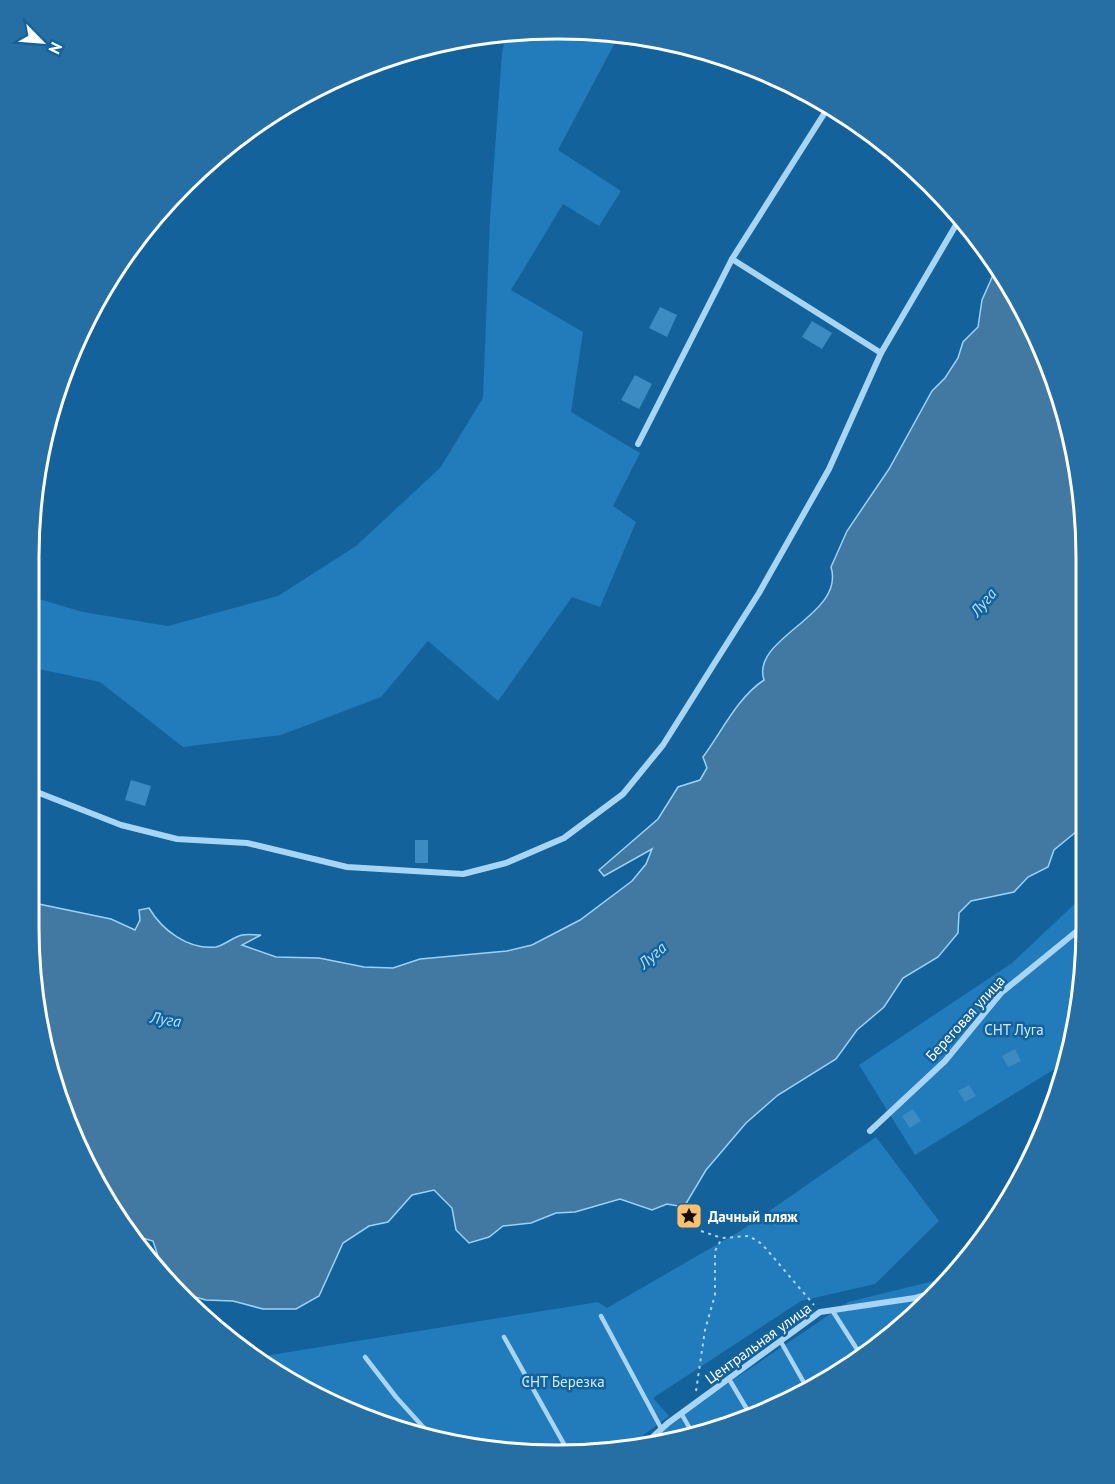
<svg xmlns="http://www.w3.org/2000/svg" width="1115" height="1484" viewBox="0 0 1115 1484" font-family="'PT Sans',sans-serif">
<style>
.green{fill:#227bba}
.water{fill:#4279a2;stroke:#9ad2f7;stroke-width:1.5}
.building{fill:#3c8bc3}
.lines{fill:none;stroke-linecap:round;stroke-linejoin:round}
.path{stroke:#a8d5f4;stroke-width:2;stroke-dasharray:3 4.5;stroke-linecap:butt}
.lane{stroke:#a8d5f4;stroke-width:4.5}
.street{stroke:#a8d5f4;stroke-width:6}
.labels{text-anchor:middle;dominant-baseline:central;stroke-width:5;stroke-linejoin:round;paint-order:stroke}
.street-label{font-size:15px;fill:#fff;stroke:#13629c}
.park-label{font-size:15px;fill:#d1ebfd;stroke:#13629c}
.poi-label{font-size:15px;font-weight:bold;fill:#fff;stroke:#13629c;text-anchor:start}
.water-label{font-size:16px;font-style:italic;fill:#b5defa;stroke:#13629c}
.rim{fill:none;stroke:#fff;stroke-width:3}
</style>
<rect width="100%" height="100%" fill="#13629c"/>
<g class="green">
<polygon points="557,29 619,35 558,150 621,191 599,226 563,204 511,290 583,332 571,412 640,453 613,506 636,522 600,607 572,597 498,701 428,641 381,697 281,735 183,747 100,682 29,667 29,596 83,612 168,626 278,596 356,546 440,468 483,398 490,218 502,53 506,34"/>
<polygon points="1082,897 1082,996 1066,1062 915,1155 859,1065 1012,963"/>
<polygon points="876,1137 939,1221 875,1284 801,1301 653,1398 669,1416 626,1448 592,1454 454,1445 323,1401 258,1357 598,1302 607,1308 742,1230"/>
<polygon points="954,1276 852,1366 728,1427 637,1445 848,1302"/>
</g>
<path class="water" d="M998,264L1046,355L1082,489V827L1054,850L1048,867L1028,877L1014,892L971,901L959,913L958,933L938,957L903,978L884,1007L857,1030L836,1059L778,1095L746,1123L706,1170L684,1207L667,1204L652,1210L620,1199L575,1212L556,1213L531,1223L503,1226L489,1237L469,1243L456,1230L452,1208L434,1190L412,1195L388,1222L369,1226L343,1243L319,1296L296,1309H263L233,1301L206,1300L184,1294L162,1268L153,1241L136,1236L100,1191L47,1064L29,927V902L111,919L135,930L140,920L139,910L149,908C162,930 188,950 216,947C225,945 233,937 242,935C248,934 255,935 261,935L242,945L276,957L319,958L364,967L393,968L420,959L507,951L532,945L580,920L632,881L646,864L652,849L604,876L599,870L658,819L678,787L700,780L707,768L703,757C722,731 738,697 764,680C750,638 846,615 831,567L847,531L889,469L932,391L945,378L958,358L963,342L978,327L982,300Z"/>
<g class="building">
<polygon points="660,307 677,315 667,337 649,328"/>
<polygon points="812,321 832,333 822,349 802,337"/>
<polygon points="635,375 652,384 639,409 621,400"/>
<polygon points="131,780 151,786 145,806 125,800"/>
<rect x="415" y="840" width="13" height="23"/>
<polygon points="1015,1049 1021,1061 1008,1067 1002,1056"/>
<polygon points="969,1085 976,1096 965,1102 958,1091"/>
<polygon points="913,1109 921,1121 910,1128 902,1116"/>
</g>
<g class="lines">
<g class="path">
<polyline points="701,1231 722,1238"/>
<polyline points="696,1391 705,1330 715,1295 715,1251 722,1238 749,1236 762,1244 814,1305"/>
</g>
<g class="lane">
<polyline points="915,1298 920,1307"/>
<polyline points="832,1310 862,1357"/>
<polyline points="601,1316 661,1428"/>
<polyline points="504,1337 569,1453"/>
<polyline points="781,1342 807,1388"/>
<polyline points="365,1357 396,1397 434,1439"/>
<polyline points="729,1379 751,1416"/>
<polyline points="681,1413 693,1434"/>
</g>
<g class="street">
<polyline points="732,259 881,353"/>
<polyline points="638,444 732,259 829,106"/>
<polyline points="29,789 121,825 177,839 247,843 347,867 463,874 506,863 564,838 623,794 663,745 714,664 759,593 829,469 881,353 960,218"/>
<polyline points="870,1131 945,1061 1001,993 1082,927"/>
<polyline points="645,1444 668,1423 820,1312 915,1298 937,1292"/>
</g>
</g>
<defs>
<symbol id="sight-square" viewBox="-11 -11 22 22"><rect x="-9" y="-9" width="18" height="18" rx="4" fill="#ffc06b" stroke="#13629c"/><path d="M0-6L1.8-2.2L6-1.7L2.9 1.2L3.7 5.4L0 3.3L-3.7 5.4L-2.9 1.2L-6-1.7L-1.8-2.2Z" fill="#111"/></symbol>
</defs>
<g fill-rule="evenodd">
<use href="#sight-square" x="674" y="1201" width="30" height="30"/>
</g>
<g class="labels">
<g class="street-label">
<text transform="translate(965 1018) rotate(-48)">Береговая улица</text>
<text transform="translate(758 1343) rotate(-36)">Центральная улица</text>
</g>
<g class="park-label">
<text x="1014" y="1029">СНТ Луга</text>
<text x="563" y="1381">СНТ Березка</text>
</g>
<g class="poi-label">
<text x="708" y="1216">Дачный пляж</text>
</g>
<g class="water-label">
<text transform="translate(983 602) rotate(-50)">Луга</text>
<text transform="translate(652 955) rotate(-41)">Луга</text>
<text transform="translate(166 1019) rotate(9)">Луга</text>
</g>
</g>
<path d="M0 0H1115V1484H0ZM557 39H558A518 518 0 0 1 1076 557V927A518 518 0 0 1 558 1445H557A518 518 0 0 1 39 927V557A518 518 0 0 1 557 39Z" fill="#266fa4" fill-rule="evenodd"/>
<path class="rim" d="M557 39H558A518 518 0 0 1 1076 557V927A518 518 0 0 1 558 1445H557A518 518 0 0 1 39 927V557A518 518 0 0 1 557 39Z"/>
<g transform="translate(42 42) rotate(115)" stroke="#13629c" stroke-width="4.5" paint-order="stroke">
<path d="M0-4.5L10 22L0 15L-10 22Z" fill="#ffffff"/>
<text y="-9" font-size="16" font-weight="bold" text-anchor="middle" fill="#ffffff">N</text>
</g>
</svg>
